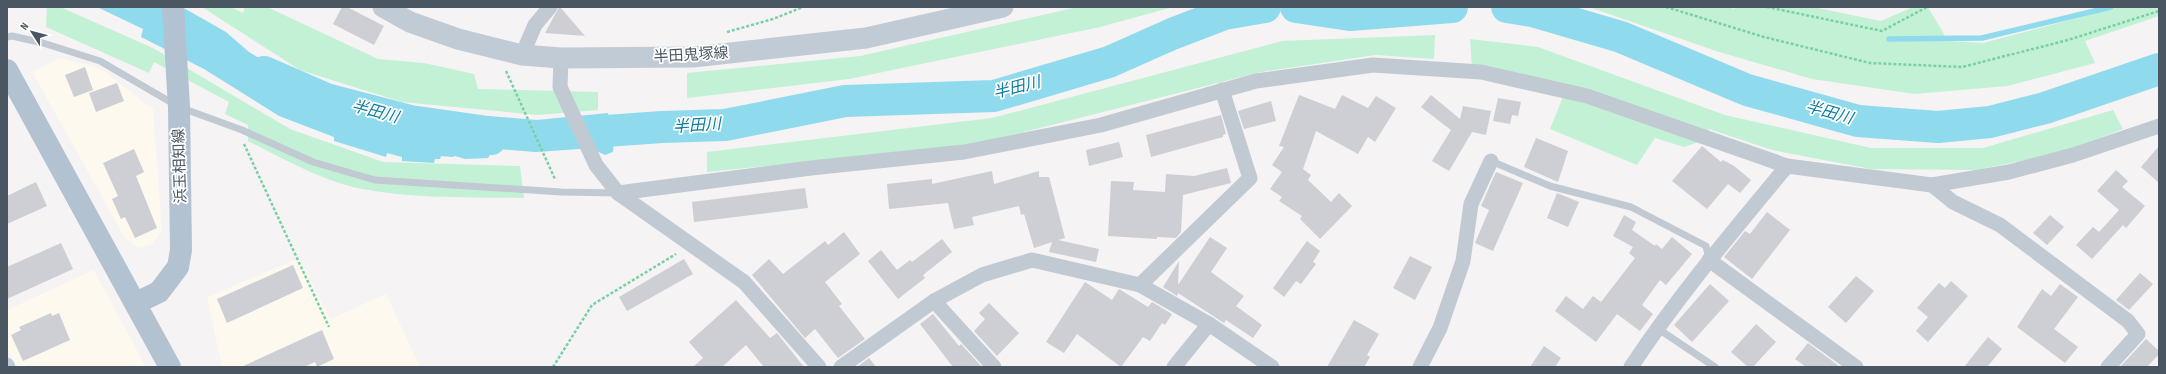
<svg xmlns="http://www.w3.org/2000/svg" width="2166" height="374" viewBox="0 0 2166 374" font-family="'Sofia Sans Condensed','Noto Sans JP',sans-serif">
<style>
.commercial{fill:#fdf9ef}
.green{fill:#c3f1d5}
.water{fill:#90daee}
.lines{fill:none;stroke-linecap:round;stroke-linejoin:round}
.stream{stroke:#90daee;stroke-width:5.5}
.river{stroke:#90daee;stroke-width:32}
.building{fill:#cdcfd5}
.path{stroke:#7ad0a6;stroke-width:2.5;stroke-dasharray:3 2;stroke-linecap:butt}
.service{stroke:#c1cad2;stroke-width:7}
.minor{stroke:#c1cad2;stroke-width:15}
.secondary{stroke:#c1cbd6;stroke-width:21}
.primary{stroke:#b3c2d1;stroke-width:22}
.labels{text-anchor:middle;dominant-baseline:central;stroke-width:3.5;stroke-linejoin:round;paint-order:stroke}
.street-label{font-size:15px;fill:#4a5661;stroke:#fff}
.water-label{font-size:16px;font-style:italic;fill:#0c7c9b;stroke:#fff}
</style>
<rect width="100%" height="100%" fill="#f5f3f3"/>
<g class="commercial">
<polygon points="60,58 100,68 153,109 162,231 153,244 138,248 125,238 32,72"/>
<polygon points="299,258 330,319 386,294 420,367 222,367 207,297"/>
<polygon points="94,270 146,367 16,367 7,347 7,310"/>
</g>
<g class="green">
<path d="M47,7H60L153,48L290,129L383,162L520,166L524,198C469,197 412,199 357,188C323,181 280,157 248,141V125L225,114L229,102L154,62L149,73L46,27Z"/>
<polygon points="202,7 231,7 243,13 245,7 267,7 378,59 424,63 474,74 478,89 598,92 598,110 538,115 402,102 300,70"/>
<polygon points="1078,7 1173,7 1100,27 849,79 687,98 687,73 860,56"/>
<polygon points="1589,7 1728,7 1734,9 1736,7 1813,7 1881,21 1913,7 1928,7 1948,41 1983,43 2119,7 2159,7 2159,16 2085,41 2095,63 2007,86 1915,94 1812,79 1716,51"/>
<polygon points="1435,35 1434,59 1375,55 1261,72 972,145 707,172 707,152 992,118 1282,41"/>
<polygon points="1470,39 1538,47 1725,115 1871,148 1983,148 2113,110 2123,129 2060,153 1976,170 1871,169 1772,150 1709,129 1704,140 1684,147 1655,138 1637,165 1550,129 1563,97 1472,67"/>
</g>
<path class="water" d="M97,7H182L226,32L249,52L282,72L323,104L348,113L377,129L386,125L413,126L440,120L447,123L470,124L505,130L508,125H511L516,137L539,131L542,127L547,126V119L608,113L614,139L613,152L605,155L568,137L566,140L562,137L549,139L544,144H526L521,147L518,143L508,142C502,149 502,155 490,155L488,158L465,159L455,156L453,157L441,156L440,159H435L434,163L402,161V157L387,153L386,157L334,141V137L279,116L204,69L141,37L143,29Z"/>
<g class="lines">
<polyline class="stream" points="1889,39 1982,38 2111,7"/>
<g class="river">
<polyline points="1296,7 1350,15 1452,7"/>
<polyline points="1507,7 1532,11 1621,37 1747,90 1858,121 1938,127 1990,122 2045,108 2159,69"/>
<polyline points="264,72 326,99 410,121 488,132 536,136 662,127 725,125 845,101 994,96 1109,62 1172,34 1224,14 1265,7"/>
</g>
</g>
<g class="building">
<polygon points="342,7 347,7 384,26 374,45 333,24"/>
<polygon points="559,7 560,7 585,36 545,33"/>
<polygon points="85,67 93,90 74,97 65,75"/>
<polygon points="117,83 124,101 96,112 89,93"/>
<polygon points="1299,95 1335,109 1342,95 1368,108 1376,96 1396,108 1375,142 1368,137 1358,154 1316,131 1303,169 1311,175 1308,180 1331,202 1339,193 1352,206 1320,239 1300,219 1302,216 1279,201 1282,197 1270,189 1282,172 1272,165 1284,147 1279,146"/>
<polygon points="1431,95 1460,119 1463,106 1491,111 1486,135 1472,132 1449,171 1432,161 1451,130 1421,107"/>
<polygon points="1498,98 1521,102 1518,116 1512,115 1510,124 1493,121"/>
<polygon points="1271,101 1276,121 1244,129 1238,111"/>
<polygon points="1221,115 1226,134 1223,135 1223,137 1151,157 1146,135"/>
<polygon points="1536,138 1568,151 1558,182 1524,167"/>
<polygon points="1119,142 1123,157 1089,166 1086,150"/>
<polygon points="1702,146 1721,162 1723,160 1734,166 1751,180 1740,193 1728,184 1707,209 1672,181"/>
<polygon points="2159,146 2159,183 2141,167"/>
<polygon points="134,149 144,172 136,176 157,228 135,238 125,217 121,219 112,199 118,196 103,163"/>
<polygon points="1227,168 1231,183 1183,195 1181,232 1176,238 1157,237 1157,239 1108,236 1111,181 1134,182 1133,190 1165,192 1166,174 1194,176"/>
<polygon points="2116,170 2128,181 2122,187 2145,206 2126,228 2123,225 2092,259 2076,245 2093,227 2099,232 2119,210 2097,191"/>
<polygon points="992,171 994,184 1039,171 1039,177 1049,177 1065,238 1058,240 1099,249 1096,262 1049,252 1052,242 1034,248 1024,214 1021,215 1019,206 972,217 974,225 954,229 948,203 889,209 887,184 932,179 932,184"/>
<polygon points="1496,172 1523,183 1493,251 1475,243 1489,210 1481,206"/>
<polygon points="36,182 47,206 7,224 7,196"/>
<polygon points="805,188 808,208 694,222 692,202"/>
<polygon points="1557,193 1579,202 1568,227 1547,218"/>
<polygon points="1767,212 1790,230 1752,279 1724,257 1745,231 1750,234"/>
<polygon points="1624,215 1636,222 1632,230 1655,246 1656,244 1662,249 1672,237 1692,254 1666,285 1660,280 1642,305 1653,314 1640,331 1617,314 1596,342 1555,311 1566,296 1583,309 1593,296 1601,302 1635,258 1629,253 1633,247 1613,236"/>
<polygon points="2050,215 2064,227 2047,245 2033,233"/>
<polygon points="844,232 860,254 825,282 842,304 839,306 865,339 838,358 815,329 805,338 752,275 769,259 783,274 825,241 828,245"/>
<polygon points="1210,237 1227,248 1211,272 1244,296 1236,306 1262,325 1253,338 1226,320 1224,323 1178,293 1177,296 1163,287 1179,261 1178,285"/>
<polygon points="942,239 952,252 923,275 925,278 898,299 868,261 881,250 897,270 910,260 912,262"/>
<polygon points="1307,241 1320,251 1313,262 1316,264 1301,284 1296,281 1284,297 1273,288"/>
<polygon points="61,243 73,269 7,299 7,267"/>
<polygon points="1410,256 1432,267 1415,300 1393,288"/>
<polygon points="684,259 693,274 627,311 619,297"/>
<polygon points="293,265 303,288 227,323 217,299"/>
<polygon points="2140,273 2153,284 2129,310 2116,300"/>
<polygon points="1856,276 1874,291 1846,323 1828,307"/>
<polygon points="1951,281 1968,296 1928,342 1916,331 1928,317 1917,308 1939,283 1945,288"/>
<polygon points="1085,282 1112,300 1119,289 1148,307 1152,302 1172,314 1165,325 1162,323 1150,341 1143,337 1121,367 1077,334 1064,353 1046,342"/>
<polygon points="1710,284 1729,301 1692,342 1674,325"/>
<polygon points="2060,284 2078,297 2054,329 2078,347 2065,363 2017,327 2042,289 2051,296"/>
<polygon points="736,300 770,338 777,333 804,367 764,367 746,345 722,367 693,367 703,358 689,342"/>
<polygon points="989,303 1019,333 997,356 974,331 985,319 979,313"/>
<polygon points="51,313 52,316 59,313 70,340 23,361 11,335 21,330 19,327"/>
<polygon points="933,314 959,346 961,344 982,367 953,367 920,324"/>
<polygon points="1354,320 1379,334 1367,355 1370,357 1364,367 1327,367"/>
<polygon points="1756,324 1776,342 1753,367 1748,367 1731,352"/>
<polygon points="322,330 334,359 317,367 315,362 304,367 241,367"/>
<polygon points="1988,337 2002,349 1987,367 1964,367"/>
<polygon points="2146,339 2159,351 2159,354 2147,367 2120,367"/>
<polygon points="1808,343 1831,360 1840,367 1806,367 1795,359"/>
<polygon points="1544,346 1561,358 1555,367 1530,367"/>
<polygon points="869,358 876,367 857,367"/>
</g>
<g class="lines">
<g class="path">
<polyline points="1666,7 1764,37 1870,63 1962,67 2068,40 2159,11"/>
<polyline points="1767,7 1882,31 1927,7"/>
<polyline points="727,32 773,19 803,7"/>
<polyline points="506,71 555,179"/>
<polyline points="244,144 329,327"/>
<polyline points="553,367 592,305 676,254"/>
</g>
<g class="service">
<polyline points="7,37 12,36 43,43 100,61 179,107 242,130 313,162 375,180 561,192 618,193"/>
<polyline points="1491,161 1550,186 1631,207 1706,246 1709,259"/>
<polyline points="1657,328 1715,367"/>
</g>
<g class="minor">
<polyline points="522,55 535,25 550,7"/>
<polyline points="561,58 560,87 596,165 618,193 744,282 819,367"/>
<polyline points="1932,185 1953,202 2000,225 2128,321 2138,334 2108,367"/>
<polyline points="618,193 811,168 964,152 1101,125 1256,81 1373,65 1481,72 1587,96 1787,166 1932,185 2009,172 2073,155 2159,126"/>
<polyline points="1709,260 1856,367"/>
<polyline points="1140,285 1250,178 1222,90"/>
<polyline points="934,301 994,367"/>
<polyline points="7,365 8,367"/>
<polyline points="841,367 934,301 982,275 1032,260 1140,285 1209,324 1272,367"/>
<polyline points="1174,367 1209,324"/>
<polyline points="1420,367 1440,328 1463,261 1471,204 1491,161"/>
<path d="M1631,367C1678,296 1733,231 1787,166"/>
</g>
<polyline class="secondary" points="383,7 410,22 458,39 522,55 561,58 693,57 866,38 1003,7"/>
<g class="primary">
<polyline points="7,70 170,367"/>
<polyline points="136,303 159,292 178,267 181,250 179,107 173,7"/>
</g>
</g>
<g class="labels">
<g class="street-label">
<text transform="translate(691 55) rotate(-3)">半田鬼塚線</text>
<text transform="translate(180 166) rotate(-92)">浜玉相知線</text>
</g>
<g class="water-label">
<text transform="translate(1017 88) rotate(-14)">半田川</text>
<text transform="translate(375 112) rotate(15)">半田川</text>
<text transform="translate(1829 113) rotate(16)">半田川</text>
<text transform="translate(697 126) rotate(-4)">半田川</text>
</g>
</g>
<rect width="2166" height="374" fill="none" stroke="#4a5661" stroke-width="16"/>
<g transform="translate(32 32) rotate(306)" stroke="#ffffff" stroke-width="3" paint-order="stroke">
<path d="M0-3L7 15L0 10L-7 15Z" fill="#4a5661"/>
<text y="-6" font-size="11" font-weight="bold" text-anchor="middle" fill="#4a5661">N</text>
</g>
</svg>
